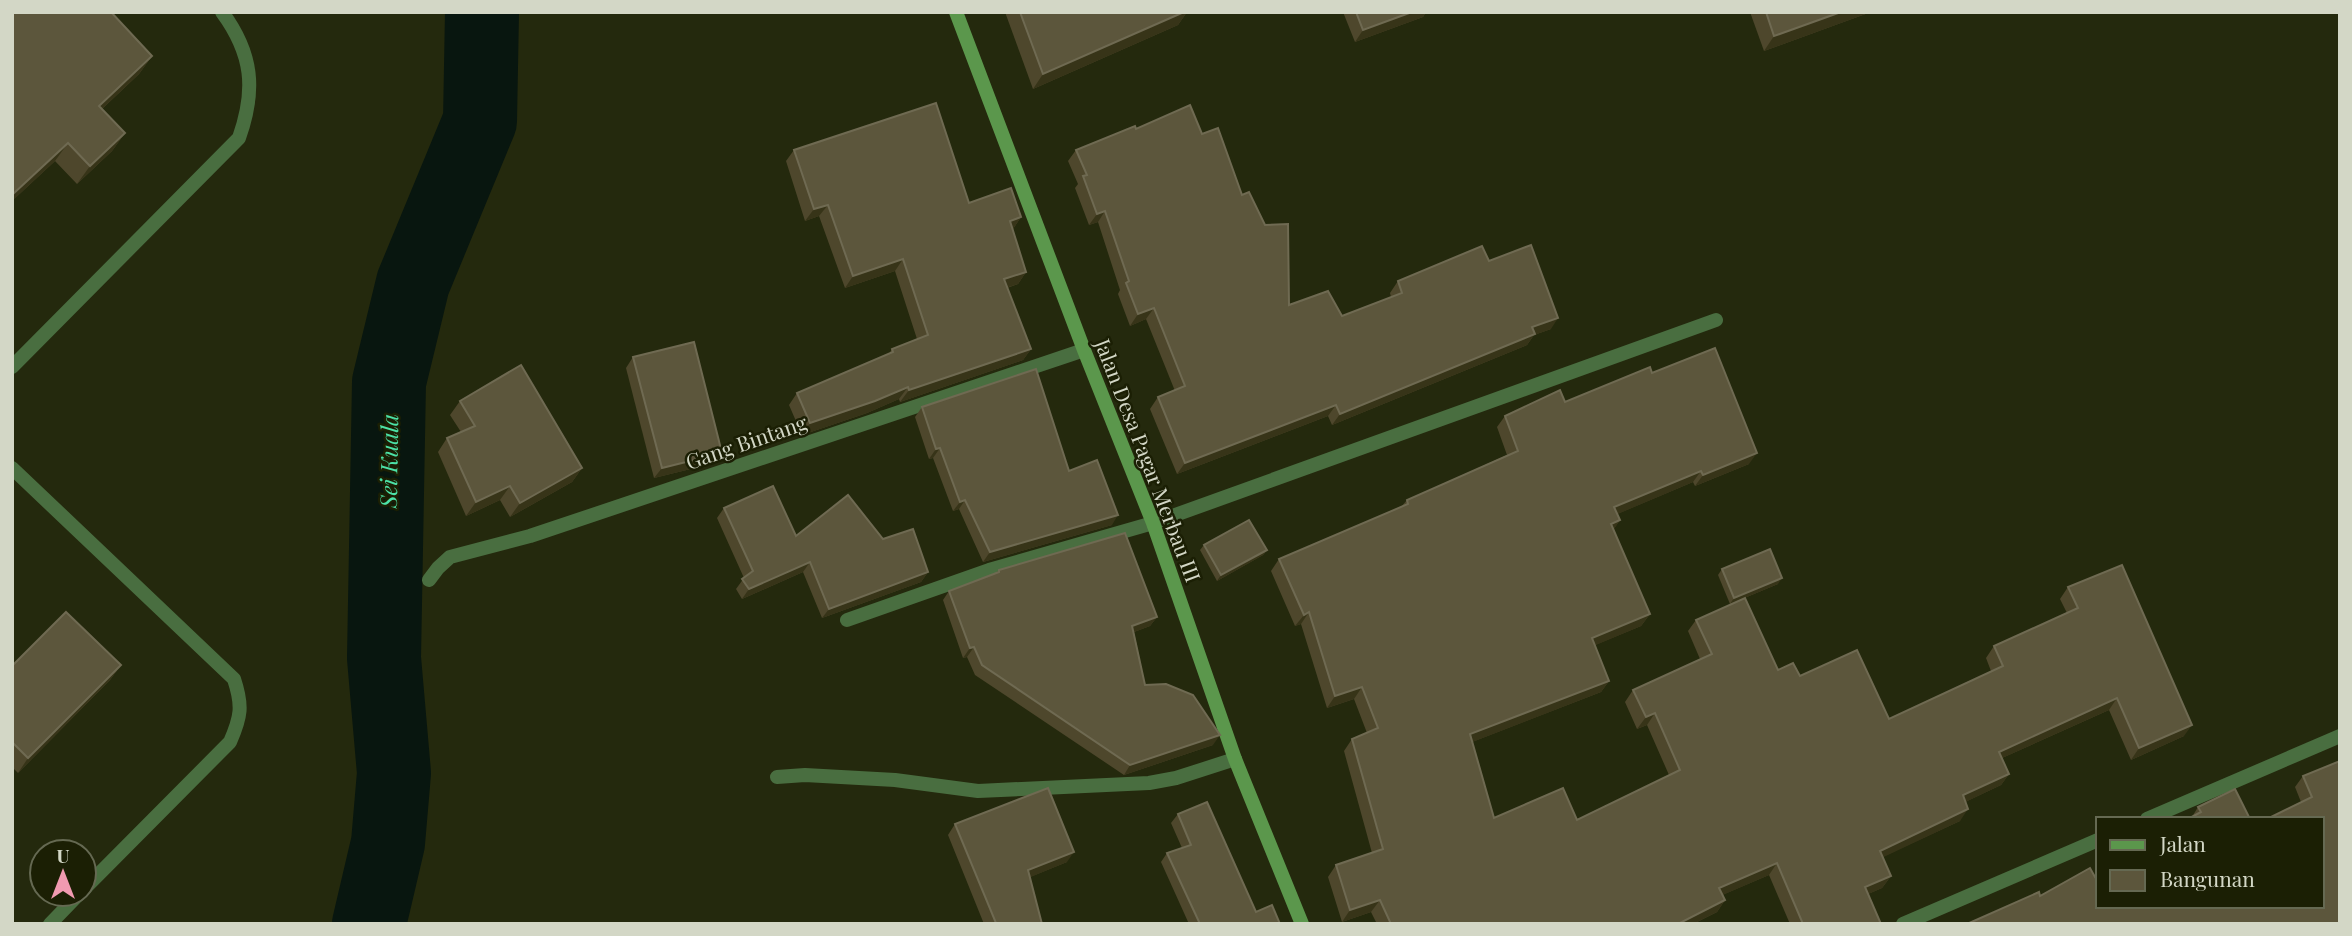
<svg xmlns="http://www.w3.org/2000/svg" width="2352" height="936" viewBox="0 0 2352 936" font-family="'Playfair Display',serif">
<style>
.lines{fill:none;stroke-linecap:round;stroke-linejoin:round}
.river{stroke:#08160f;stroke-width:74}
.street{stroke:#496e40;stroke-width:14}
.secondary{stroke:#5b974c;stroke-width:14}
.wall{fill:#4e472c}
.shaded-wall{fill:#373418}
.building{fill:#5c563c;stroke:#6f6a52;stroke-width:2}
.labels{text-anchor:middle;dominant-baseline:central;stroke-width:5;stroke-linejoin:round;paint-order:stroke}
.street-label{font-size:21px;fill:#d3d7c6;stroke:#1b1f04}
.water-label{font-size:23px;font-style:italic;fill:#4ce2a6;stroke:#1b1f04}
</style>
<rect width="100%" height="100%" fill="#24290d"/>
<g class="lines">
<polyline class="river" points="369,924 388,843 394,773 384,658 389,382 413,283 480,121 482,12"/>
<g class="street">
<path d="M12,367L239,138C256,90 253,54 222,12"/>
<path d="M12,468L234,679C243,706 241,717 230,742L84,889"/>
<polyline points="429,580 438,568 450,557 530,536 1084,350"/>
<polyline points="847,620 989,570 1153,523 1716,320"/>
<polyline points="777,777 805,775 895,780 978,791 1149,783 1176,778 1235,759"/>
<polyline points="2147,819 2340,736"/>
<polyline points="50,924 79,894"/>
<polyline points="1903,924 2098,840"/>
</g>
<polyline class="secondary" points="956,12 1084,350 1153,523 1235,759 1302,924"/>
</g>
<g class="wall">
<polygon points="1005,12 1187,12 1178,25 1033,89"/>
<polygon points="1343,12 1426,12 1423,17 1355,42"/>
<polygon points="1750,12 1871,12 1764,51"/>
<polygon points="152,56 139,74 102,109 125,133 112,151 77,184 55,161 12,201"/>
<polygon points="1136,129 1202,134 1242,195 1289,305 1342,316 1391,297 1390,293 1398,281 1489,261 1551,329 1534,335 1527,345 1332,425 1328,416 1177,474 1150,409 1158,397 1175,391 1146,319 1130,326 1118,294 1120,290 1098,222 1089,225 1075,188 1078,184 1068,161 1076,150"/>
<polygon points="794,150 969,203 1021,217 1013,229 1026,272 1018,284 1007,288 1031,349 1023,360 900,402 899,399 867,413 802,435 789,405 797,393 889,354 892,349 917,339 895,271 845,288 819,216 805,221 786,161"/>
<polygon points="633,357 715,463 654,478 626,368"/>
<polygon points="1652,373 1749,464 1695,486 1693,482 1617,514 1620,520 1613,530 1650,614 1641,626 1595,645 1609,681 1601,692 1472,742 1494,818 1577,820 1669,775 1647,725 1637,729 1625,702 1633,690 1700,659 1688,631 1696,620 1778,670 1800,676 1889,719 1991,671 1986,658 1994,646 2067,613 2060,599 2068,587 2184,736 2131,760 2109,710 2002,758 2009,774 2001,785 1965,802 1960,821 1882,857 1891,876 1882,888 1868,894 1881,924 1790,924 1769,875 1722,895 1725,900 1717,912 1693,924 1377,924 1371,912 1342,922 1328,877 1336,865 1372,853 1344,751 1352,739 1367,733 1354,699 1327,708 1301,624 1295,626 1271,571 1279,559 1401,507 1407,500 1507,455 1497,427 1505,416 1565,402"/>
<polygon points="460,401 582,468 572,482 510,517 500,500 466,516 438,452 447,438 461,432 450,415"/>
<polygon points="922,407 1069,471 1112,525 983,562 959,509 953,511 933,458 929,459 915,417"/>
<polygon points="724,508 796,536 883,539 928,572 921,582 822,618 803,572 742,599 736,589 744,578 717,518"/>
<polygon points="1204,545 1267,550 1263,555 1217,581 1200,550"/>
<polygon points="1722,569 1778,584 1730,604 1718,575"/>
<polygon points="999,570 1157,617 1150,626 1134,632 1145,685 1213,745 1124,775 975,675 967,657 963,658 943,600 949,591 996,573"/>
<polygon points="121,665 110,680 18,773 12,767 12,666"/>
<polygon points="2340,761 2340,924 1967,924 2039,892 2040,896 2090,868 2095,877 2098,875 2098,906 2322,906 2322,819 2267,819 2301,802 2295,787 2303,776"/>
<polygon points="2198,807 2250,819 2192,817"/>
<polygon points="1178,814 1256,912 1280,924 1189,924 1161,862 1167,853 1182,848 1171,823"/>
<polygon points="955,824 1067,862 1030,877 1042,924 984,924 948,835"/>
</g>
<g class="shaded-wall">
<polygon points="1184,12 1187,12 1178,25 1033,89 1043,74"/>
<polygon points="1412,12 1426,12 1423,17 1355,42 1363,30"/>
<polygon points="1841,12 1871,12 1764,51 1774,36"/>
<polygon points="152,56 139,74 86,124 99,106"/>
<polygon points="125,133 112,151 77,184 90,166"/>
<polygon points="68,143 55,161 12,201 12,195"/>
<polygon points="828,205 819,216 805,221 814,209"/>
<polygon points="1105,211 1098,222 1089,225 1097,214"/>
<polygon points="1021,217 1013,229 1010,221"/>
<polygon points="903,259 895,271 845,288 853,276"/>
<polygon points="1026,272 1018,284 996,291 1004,279"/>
<polygon points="1154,308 1146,319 1130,326 1138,314"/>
<polygon points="1558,318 1551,329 1534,335 1527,345 1332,425 1340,414 1532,327"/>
<polygon points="1031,349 1023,360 900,402 909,390"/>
<polygon points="908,387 899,399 867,413 802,435 810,423"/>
<polygon points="1336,405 1328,416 1177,474 1185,463"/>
<polygon points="940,448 933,458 929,459 936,449"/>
<polygon points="722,453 715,463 654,478 662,468"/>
<polygon points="1757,453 1749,464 1695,486 1703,475"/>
<polygon points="582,468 572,482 510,517 520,503"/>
<polygon points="1701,471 1693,482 1606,519 1614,507"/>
<polygon points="510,486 500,500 466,516 476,502"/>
<polygon points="965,500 959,509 953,511 960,502"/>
<polygon points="1118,515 1112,525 983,562 990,552"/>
<polygon points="1620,520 1612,532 1611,524"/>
<polygon points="1267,550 1263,555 1217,581 1221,575"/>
<polygon points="810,562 803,572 742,599 749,589"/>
<polygon points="928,572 921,582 822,618 829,609"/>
<polygon points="1782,578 1778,584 1730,604 1734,598"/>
<polygon points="1309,612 1301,624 1295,626 1304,615"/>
<polygon points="1650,614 1641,626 1584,650 1592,638"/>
<polygon points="1157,617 1150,626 1126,635 1132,626"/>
<polygon points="974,647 967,657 963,658 970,648"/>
<polygon points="121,665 110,680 18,773 28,758"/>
<polygon points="1609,681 1601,692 1462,746 1470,734"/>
<polygon points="1362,687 1354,699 1327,708 1335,696"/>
<polygon points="2117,698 2109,710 1991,763 1999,752"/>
<polygon points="1655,713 1647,725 1637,729 1646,717"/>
<polygon points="2192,725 2184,736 2131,760 2139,748"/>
<polygon points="1220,735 1213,745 1124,775 1130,765"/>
<polygon points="2009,774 2001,785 1955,807 1963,795"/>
<polygon points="1968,809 1960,821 1871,863 1880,851"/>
<polygon points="1074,852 1067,862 1021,881 1028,870"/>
<polygon points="1777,863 1769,875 1711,900 1719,888"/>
<polygon points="1891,876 1882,888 1857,899 1865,887"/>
<polygon points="1380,900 1371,912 1342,922 1350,910"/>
<polygon points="1725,900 1717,912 1693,924 1678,924"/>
</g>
<g class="building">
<polygon points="12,12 111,12 152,56 99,106 125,133 90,166 68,143 12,195"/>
<polygon points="1020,12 1184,12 1043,74"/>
<polygon points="1356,12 1412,12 1363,30"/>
<polygon points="1766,12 1841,12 1774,36"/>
<polygon points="936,103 969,203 1011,188 1021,217 1010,221 1026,272 1004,279 1031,349 909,390 908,387 875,401 810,423 797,393 893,352 892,349 928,335 903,259 853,276 828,205 814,209 794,150"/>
<polygon points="1190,105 1202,134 1218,128 1242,195 1249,192 1265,225 1288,224 1289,305 1328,291 1342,316 1402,293 1398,281 1482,246 1489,261 1531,245 1558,318 1532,327 1535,334 1340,414 1336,405 1185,463 1158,397 1185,386 1154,308 1138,314 1126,283 1129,281 1105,211 1097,214 1083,176 1087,175 1076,150 1135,126 1136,129"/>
<polygon points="694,342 722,453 662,468 633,357"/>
<polygon points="1715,348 1757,453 1703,475 1701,471 1614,507 1620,520 1611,524 1650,614 1592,638 1609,681 1470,734 1494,818 1563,788 1577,820 1680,770 1655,713 1646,717 1633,690 1712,654 1696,620 1745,598 1778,670 1793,663 1800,676 1857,650 1889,719 2003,666 1994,646 2078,608 2068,587 2122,565 2192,725 2139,748 2117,698 1999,752 2009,774 1963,795 1968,809 1880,851 1891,876 1865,887 1881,924 1803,924 1777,863 1719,888 1725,900 1678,924 1391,924 1380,900 1350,910 1336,865 1383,849 1352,739 1378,728 1362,687 1335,696 1309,612 1304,615 1279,559 1408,504 1407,500 1518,451 1505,416 1560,390 1565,402 1650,367 1652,373"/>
<polygon points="521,365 582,468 520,503 510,486 476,502 447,438 475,426 460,401"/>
<polygon points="1036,369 1069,471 1097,460 1118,515 990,552 965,500 960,502 940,448 936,449 922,407"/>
<polygon points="773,486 796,536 848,495 883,539 913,529 928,572 829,609 810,562 749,589 742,579 753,571 724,508"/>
<polygon points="1249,520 1267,550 1221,575 1204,545"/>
<polygon points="1125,533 1157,617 1132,626 1145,685 1166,684 1193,695 1220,735 1130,765 982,665 974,647 970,648 949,591 999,572 999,570"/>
<polygon points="1770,549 1782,578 1734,598 1722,569"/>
<polygon points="66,612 121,665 28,758 12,742 12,666"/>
<polygon points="2340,761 2340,924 1967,924 2039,892 2040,896 2090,868 2095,877 2098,875 2098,906 2322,906 2322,819 2267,819 2312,797 2303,776"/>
<polygon points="1048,788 1074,852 1028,870 1042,924 994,924 996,923 955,824"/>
<polygon points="2235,789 2250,819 2188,819 2201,812 2198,807"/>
<polygon points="1207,802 1256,912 1272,905 1280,924 1200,924 1167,853 1191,845 1178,814"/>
</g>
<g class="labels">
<g class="street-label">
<text transform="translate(746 441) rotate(-19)">Gang Bintang</text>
<text transform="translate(1149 460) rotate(69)">Jalan Desa Pagar Merbau III</text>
</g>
<g class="water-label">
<text transform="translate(388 461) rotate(-89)">Sei Kuala</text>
</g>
</g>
<rect width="2352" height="936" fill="none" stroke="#d3d7c6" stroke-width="28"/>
<rect x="2096" y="817" width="228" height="91" fill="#1b1f04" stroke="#656952" stroke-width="2"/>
<rect x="2110" y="840" width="35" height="10" fill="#5b974c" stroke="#656952" stroke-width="2"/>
<text x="2160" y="852" font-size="21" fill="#d3d7c6">Jalan</text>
<rect x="2110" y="870" width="35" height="21" fill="#5c563c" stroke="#656952" stroke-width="2"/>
<text x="2160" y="887" font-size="21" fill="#d3d7c6">Bangunan</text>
<g transform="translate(63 873)"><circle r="33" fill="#1b1f04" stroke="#656952" stroke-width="2"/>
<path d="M0-5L12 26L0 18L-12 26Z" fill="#f19ab1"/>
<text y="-10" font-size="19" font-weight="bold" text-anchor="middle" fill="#d3d7c6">U</text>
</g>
</svg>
